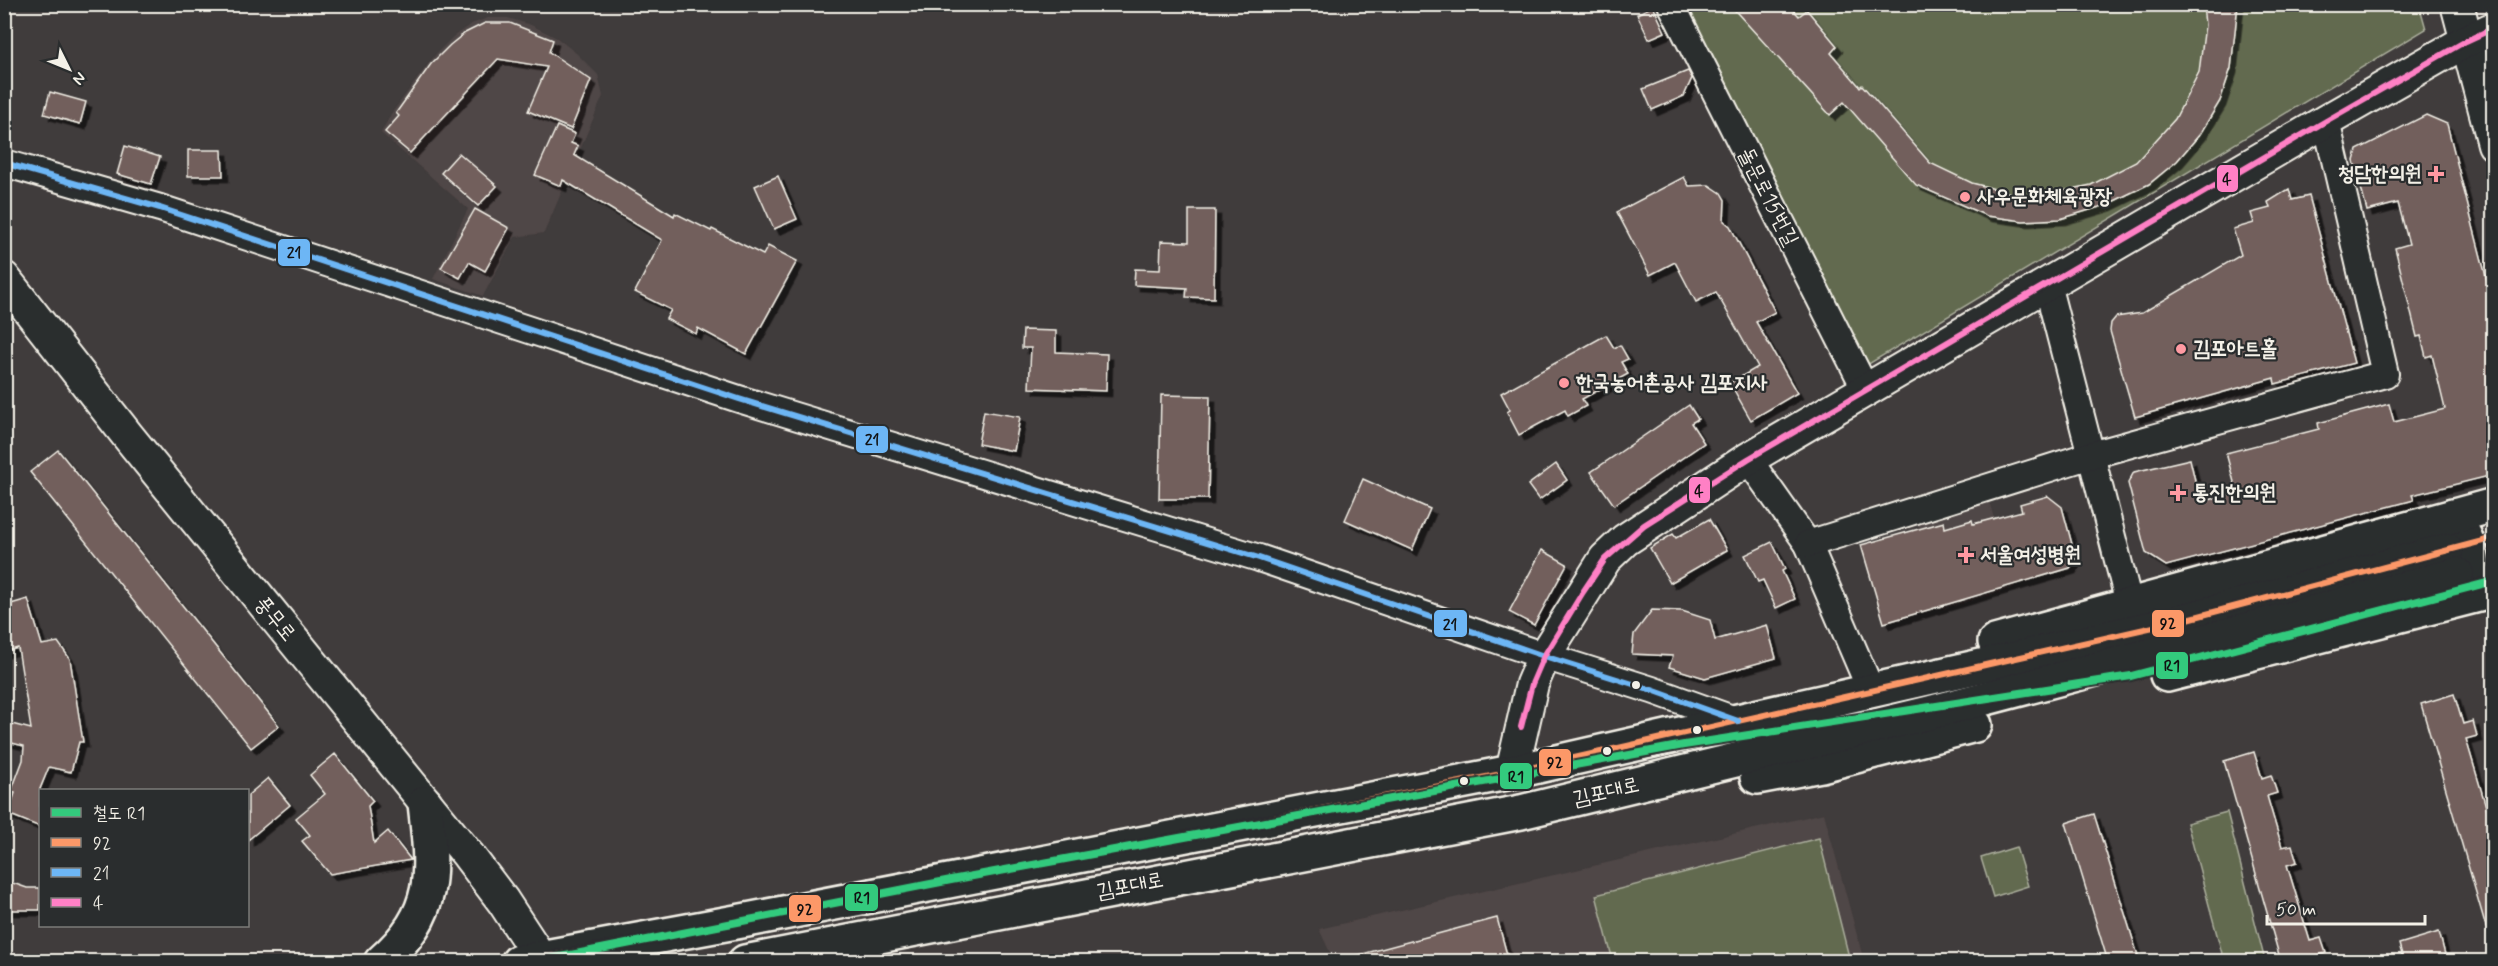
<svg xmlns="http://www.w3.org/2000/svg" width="2498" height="966" viewBox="0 0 2498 966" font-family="Mynerve,'Poor Story',sans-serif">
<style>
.built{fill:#4f4646}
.green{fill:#626a50;stroke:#abae9c;stroke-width:1.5}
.building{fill:#725f5c;stroke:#f4f1e8;stroke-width:1.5;filter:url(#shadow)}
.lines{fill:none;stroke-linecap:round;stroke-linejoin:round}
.secondary-tunnel{stroke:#5b5756;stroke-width:33;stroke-dasharray:33 16;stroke-linecap:butt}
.minor-casing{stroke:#f4f1e8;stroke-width:30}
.tertiary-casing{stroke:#f4f1e8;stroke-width:36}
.secondary-casing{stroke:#f4f1e8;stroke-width:38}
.minor{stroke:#2a2d2e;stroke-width:26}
.tertiary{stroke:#2a2d2e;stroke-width:32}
.secondary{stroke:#2a2d2e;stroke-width:33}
.bus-1-casing{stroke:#2a2d2e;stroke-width:10}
.bus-2-casing{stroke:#2a2d2e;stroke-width:10}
.bus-3-casing{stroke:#2a2d2e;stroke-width:10}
.bus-1{stroke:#fc9868;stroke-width:6}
.bus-2{stroke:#6db6f5;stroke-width:6}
.bus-3{stroke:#ff80c5;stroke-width:6}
.rail-1-casing{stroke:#2a2d2e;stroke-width:12}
.rail-1{stroke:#33ca7d;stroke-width:8}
.poi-dot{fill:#ff9aa2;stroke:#2a2d2e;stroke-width:2}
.bus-dot{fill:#f4f1e8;stroke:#2a2d2e;stroke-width:2}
.labels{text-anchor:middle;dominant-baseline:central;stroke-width:4.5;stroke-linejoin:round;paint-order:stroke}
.poi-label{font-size:21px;font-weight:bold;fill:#f4f1e8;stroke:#2a2d2e;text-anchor:start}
.street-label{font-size:21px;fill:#f4f1e8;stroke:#2a2d2e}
.line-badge{stroke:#2a2d2e;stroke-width:2}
.pale-badge-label{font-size:16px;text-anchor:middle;font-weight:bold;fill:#111}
</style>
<defs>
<filter id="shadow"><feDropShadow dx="5.5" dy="5.5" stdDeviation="0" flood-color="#0009"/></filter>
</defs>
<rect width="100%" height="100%" fill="#403c3c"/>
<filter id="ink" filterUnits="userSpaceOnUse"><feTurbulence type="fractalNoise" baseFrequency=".0167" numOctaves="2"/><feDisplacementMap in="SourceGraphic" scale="12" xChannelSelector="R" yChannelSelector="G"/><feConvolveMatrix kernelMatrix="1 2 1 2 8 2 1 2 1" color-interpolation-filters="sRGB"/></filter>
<g filter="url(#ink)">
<g class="built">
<polygon points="488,18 508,18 531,25 557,38 576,53 598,75 603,96 544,233 515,237 483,296 433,279 468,209 381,133 391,114 436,54 454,36 471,24"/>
<polygon points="1989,501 2014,588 1943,609 1917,522"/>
<polygon points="1824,813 1864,961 1334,961 1319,929"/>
</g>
<g class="green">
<polygon points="2419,4 2426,29 1867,365 1687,5"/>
<polygon points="2227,812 2265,961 2224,961 2187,823"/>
<polygon points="1819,838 1850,961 1613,961 1596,895"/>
<polygon points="2016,847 2028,886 1993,897 1981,858"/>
</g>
<g class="building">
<polygon points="1729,4 1788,4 1799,16 1807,10 1837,46 1831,53 1860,87 1862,85 1930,163 1972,183 2030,198 2091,185 2136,162 2175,119 2199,72 2205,25 2203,4 2238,4 2231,68 2220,101 2200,134 2177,161 2149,184 2106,205 2060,219 2023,221 1987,216 1916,185 1844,102 1830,115"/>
<polygon points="1653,6 1665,32 1649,39 1637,14"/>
<polygon points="485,23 510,23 553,40 549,52 591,80 571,129 528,111 547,67 498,59 410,153 385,132 399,116 396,113 431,64 450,45 465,33"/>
<polygon points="1688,71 1692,78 1684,96 1652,110 1643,89"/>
<polygon points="50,92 86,102 80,124 44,114"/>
<polygon points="2426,115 2447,124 2493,304 2493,475 2412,495 2414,500 2166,566 2146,553 2128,483 2134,472 2190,459 2200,502 2237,493 2226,453 2319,429 2318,423 2389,404 2394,422 2445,409 2432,355 2426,357 2421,336 2417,337 2395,248 2409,244 2398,203 2367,211 2354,161 2357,150"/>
<polygon points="557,126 575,134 571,143 578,146 574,155 674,216 675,213 711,231 712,229 763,255 768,246 797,261 746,354 698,328 696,334 666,319 671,310 635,292 662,240 563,180 561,186 535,175"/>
<polygon points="125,146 160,157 151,184 117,174"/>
<polygon points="188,150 222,150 223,176 188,176"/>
<polygon points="459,153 497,186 478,206 441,173"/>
<polygon points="778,176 797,219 774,229 755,186"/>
<polygon points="1684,177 1689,186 1709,185 1721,193 1725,200 1724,221 1730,226 1775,312 1756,322 1797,393 1751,420 1730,383 1758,367 1716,292 1696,302 1675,262 1650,275 1617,212"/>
<polygon points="2289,189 2292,200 2309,196 2354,363 2275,384 2274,378 2135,417 2110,331 2111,323 2116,317 2142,313 2241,255 2233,229 2254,223 2251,213 2270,208 2268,202"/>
<polygon points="475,209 509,228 485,271 469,262 460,278 441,268"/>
<polygon points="1189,210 1215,210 1214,298 1186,297 1187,288 1134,285 1135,269 1160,270 1161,241 1189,242"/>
<polygon points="1023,330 1056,331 1056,352 1107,354 1106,391 1029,388 1031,348 1022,348"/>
<polygon points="1606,335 1614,348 1620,345 1628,359 1621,362 1628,374 1582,399 1586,406 1568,416 1565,410 1519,435 1507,412 1510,410 1501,393"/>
<polygon points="1161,395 1210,396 1208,499 1159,499"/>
<polygon points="1689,405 1698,419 1691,423 1704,443 1614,505 1591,472"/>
<polygon points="984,411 1020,417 1014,451 978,444"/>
<polygon points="58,450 279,726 251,748 30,472"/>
<polygon points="1556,464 1567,480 1539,500 1528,485"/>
<polygon points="1363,479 1430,509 1412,550 1345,520"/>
<polygon points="2048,496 2062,507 2076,559 2070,568 1884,623 1861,545 1944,522 1945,528 1972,520 1973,524 2022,511 2020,504"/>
<polygon points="1709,519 1727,550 1670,583 1650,548 1673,534 1676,538"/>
<polygon points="1772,542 1785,569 1782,571 1795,599 1776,608 1763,580 1758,582 1745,555"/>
<polygon points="1542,550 1567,564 1534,625 1509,612"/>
<polygon points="28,599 42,645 58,642 70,659 83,742 79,742 71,772 49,767 40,789 40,827 8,814 15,793 11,792 23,760 24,746 4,741 4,722 31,729 18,648 4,652 4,606"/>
<polygon points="1652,610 1682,611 1710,620 1715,640 1767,625 1776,658 1705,678 1669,667 1673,656 1632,654 1634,634"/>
<polygon points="2454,694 2463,724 2473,721 2477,736 2466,739 2493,830 2493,937 2489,937 2421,704"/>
<polygon points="2254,752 2262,778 2271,775 2277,793 2267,796 2282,847 2292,845 2297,862 2287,865 2310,941 2321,938 2326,953 2315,956 2316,962 2281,962 2224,761"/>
<polygon points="335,754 373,801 368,806 374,843 388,831 411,860 330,874 302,841 310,835 296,818 325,794 310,775"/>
<polygon points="268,778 290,805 248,840 248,795"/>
<polygon points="2094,814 2140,962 2108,962 2066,823"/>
<polygon points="4,880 27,888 40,888 40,910 4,910"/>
<polygon points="1497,918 1509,962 1356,962 1355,956"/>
<polygon points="2439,932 2447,962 2404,962 2399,944"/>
</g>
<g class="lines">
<polyline class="secondary-tunnel" points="2447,550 2494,538"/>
<defs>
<g id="minor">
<polyline points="1671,4 1866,390"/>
<polyline points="4,163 160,208 739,399 1259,558 1544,656 1652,690 1738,721"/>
<polyline points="2047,284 2129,603"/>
<polyline points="1748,459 1808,544 1866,679"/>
<polyline points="1808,544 2091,455 2385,374 2326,121"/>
</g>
<g id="tertiary">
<polyline points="2457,4 2494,144"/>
<polyline points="4,278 127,435 468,855 503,901 543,962"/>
<polyline points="1512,772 1532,684 1544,656 1605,559 1625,540 1748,459 2326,121 2466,41 2494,28"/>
</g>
<g id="secondary">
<path d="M2453,516C2473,546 2475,561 2473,596"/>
<polyline points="1995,642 2494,505"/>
<polyline points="2167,675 2494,591"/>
<polyline points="1757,777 1821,765 1975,725"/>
<path d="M381,962C438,912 433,873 425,803"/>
<polyline points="518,962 747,920 1512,772 2180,621 2447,550"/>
<polyline points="745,962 1521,812 1929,713 2457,574"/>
</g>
</defs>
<use href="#minor" class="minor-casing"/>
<use href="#tertiary" class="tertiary-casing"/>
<use href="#secondary" class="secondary-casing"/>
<use href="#minor" class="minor"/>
<use href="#tertiary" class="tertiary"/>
<use href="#secondary" class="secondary"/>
<defs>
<polyline id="bus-1" points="518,962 747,920 1512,772 2180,621 2494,538"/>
<polyline id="bus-2" points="4,163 160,208 739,399 1259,558 1544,656 1652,690 1738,721"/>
<polyline id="bus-3" points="1521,727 1532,684 1544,656 1583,592 1605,559 1644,525 1748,459 2047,284 2326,121 2466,41 2494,28"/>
</defs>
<use href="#bus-1" class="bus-1-casing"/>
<use href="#bus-2" class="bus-2-casing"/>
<use href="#bus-3" class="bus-3-casing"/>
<use href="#bus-1" class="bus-1"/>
<use href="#bus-2" class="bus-2"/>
<use href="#bus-3" class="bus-3"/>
<defs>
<polyline id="rail-1" points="535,962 951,880 1684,745 2131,676 2494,581"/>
</defs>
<use href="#rail-1" class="rail-1-casing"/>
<use href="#rail-1" class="rail-1"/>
</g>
</g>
<g class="poi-dot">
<path d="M2433 165h6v6h6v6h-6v6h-6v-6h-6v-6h6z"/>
<circle cx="1965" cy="197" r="6"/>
<circle cx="2181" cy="349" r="6"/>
<circle cx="1564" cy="383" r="6"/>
<path d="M2175 484h6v6h6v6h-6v6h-6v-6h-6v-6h6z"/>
<path d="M1963 546h6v6h6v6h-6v6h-6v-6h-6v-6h6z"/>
</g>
<g class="bus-dot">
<circle cx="1636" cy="685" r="5"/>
<circle cx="1697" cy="730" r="5"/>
<circle cx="1607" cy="751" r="5"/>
<circle cx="1464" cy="781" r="5"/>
</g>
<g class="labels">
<g class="poi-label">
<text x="2422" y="174" text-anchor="end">청담한의원</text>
<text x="1977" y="197">사우문화체육광장</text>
<text x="2193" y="349">김포아트홀</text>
<text x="1576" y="383">한국농어촌공사 김포지사</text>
<text x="2192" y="493">통진한의원</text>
<text x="1980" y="555">서울여성병원</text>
</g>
<g class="street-label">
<text transform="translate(1768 197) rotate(63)">돌문로15번길</text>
<text transform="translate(275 619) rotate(51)">풍무로</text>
<text transform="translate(1606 792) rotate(-13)">김포대로</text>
<text transform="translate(1130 886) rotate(-11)">김포대로</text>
</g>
</g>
<g class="line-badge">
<rect x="2216" y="164" width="23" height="29" rx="6" fill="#ff80c5"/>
<rect x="277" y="238" width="34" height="29" rx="6" fill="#6db6f5"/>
<rect x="855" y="425" width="34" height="29" rx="6" fill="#6db6f5"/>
<rect x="1688" y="476" width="23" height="28" rx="6" fill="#ff80c5"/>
<rect x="2151" y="609" width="34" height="29" rx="6" fill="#fc9868"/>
<rect x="1433" y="609" width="35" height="29" rx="6" fill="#6db6f5"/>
<rect x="2155" y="651" width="34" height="29" rx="6" fill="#33ca7d"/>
<rect x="1538" y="748" width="34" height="29" rx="6" fill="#fc9868"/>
<rect x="1499" y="762" width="34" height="28" rx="6" fill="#33ca7d"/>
<rect x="844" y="883" width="35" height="29" rx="6" fill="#33ca7d"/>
<rect x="788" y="894" width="34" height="29" rx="6" fill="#fc9868"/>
</g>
<g class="pale-badge-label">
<text x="2227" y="184">4</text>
<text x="294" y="258">21</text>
<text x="872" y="445">21</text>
<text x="1699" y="496">4</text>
<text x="2168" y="629">92</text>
<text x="1450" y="630">21</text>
<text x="2172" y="671">R1</text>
<text x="1555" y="768">92</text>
<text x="1516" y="782">R1</text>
<text x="862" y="903">R1</text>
<text x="805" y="915">92</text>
</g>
<rect width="2498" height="966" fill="none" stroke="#2a2d2e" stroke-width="24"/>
<rect x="12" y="12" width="2474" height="942" fill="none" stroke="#f4f1e8" stroke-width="2" filter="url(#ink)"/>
<rect x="39" y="789" width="210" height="138" fill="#2a2d2e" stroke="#7b7b78" stroke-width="1.5"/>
<rect x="51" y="808" width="30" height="9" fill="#33ca7d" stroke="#7b7b78" stroke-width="1.5"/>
<text x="93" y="819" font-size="18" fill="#f4f1e8">철도 R1</text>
<rect x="51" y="838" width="30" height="9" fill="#fc9868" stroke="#7b7b78" stroke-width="1.5"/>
<text x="93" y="849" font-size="18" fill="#f4f1e8">92</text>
<rect x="51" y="868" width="30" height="9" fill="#6db6f5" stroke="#7b7b78" stroke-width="1.5"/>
<text x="93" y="879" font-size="18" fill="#f4f1e8">21</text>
<rect x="51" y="898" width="30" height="9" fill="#ff80c5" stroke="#7b7b78" stroke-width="1.5"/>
<text x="93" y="909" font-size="18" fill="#f4f1e8">4</text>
<g transform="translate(69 69) rotate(133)" stroke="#2a2d2e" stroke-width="4.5" paint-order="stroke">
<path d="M0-4.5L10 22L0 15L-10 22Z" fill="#f4f1e8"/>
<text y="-9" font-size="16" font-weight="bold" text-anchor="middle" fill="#f4f1e8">N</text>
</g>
<path d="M2267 915v9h158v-9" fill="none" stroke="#f4f1e8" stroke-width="3"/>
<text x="2276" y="915" font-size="18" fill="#f4f1e8" stroke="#2a2d2e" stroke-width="4.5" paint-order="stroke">50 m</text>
</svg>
